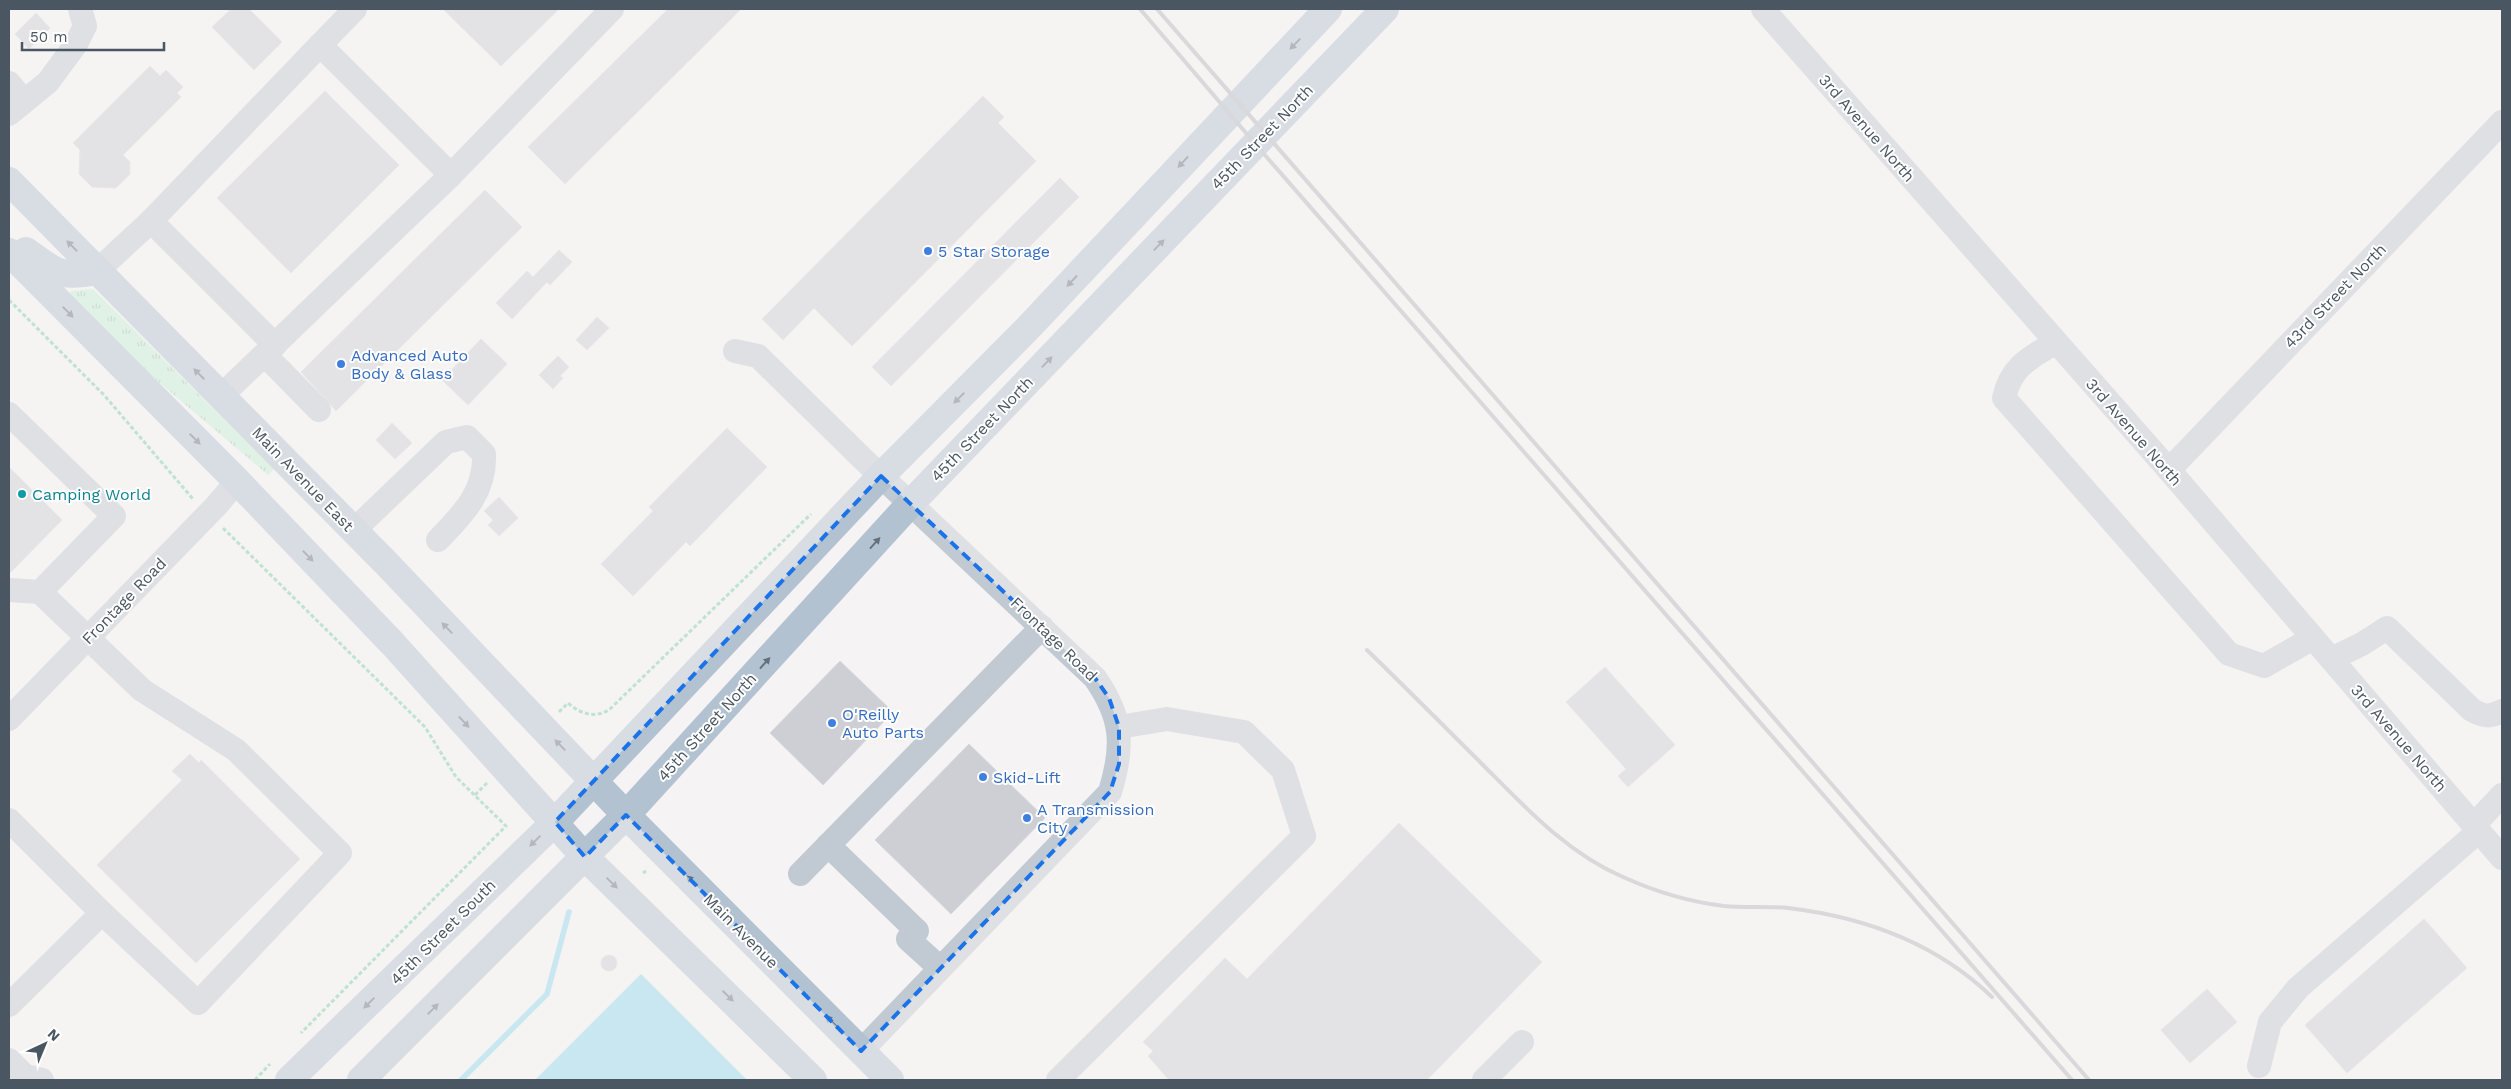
<svg xmlns="http://www.w3.org/2000/svg" width="2511" height="1089" viewBox="0 0 2511 1089" font-family="'Work Sans',sans-serif">
<style>
.grass{fill:url(#grass-tufts)}
.water{fill:#90daee}
.lines{fill:none;stroke-linecap:round;stroke-linejoin:round}
.stream{stroke:#90daee;stroke-width:5.5}
.building{fill:#cdcfd5;stroke:#d7d9de}
.path{stroke:#7ad0a6;stroke-width:3;stroke-dasharray:4 2.5;stroke-linecap:butt}
.minor{stroke:#c1cad2;stroke-width:24}
.major{stroke:#b3c2d1;stroke-width:28}
.rail{stroke:#b5b8bd;stroke-width:4}
.oneway{fill:#64717d}
.marked{fill:none;stroke:#1a73e8;stroke-width:4;stroke-dasharray:10 6;stroke-linejoin:round}
.shop-dot{fill:#3f7fe0;stroke:#fff;stroke-width:2}
.culture-dot{fill:#0f9aa8;stroke:#fff;stroke-width:2}
.labels{text-anchor:middle;dominant-baseline:central;stroke-width:4;stroke-linejoin:round;paint-order:stroke}
.street-label{font-size:16px;fill:#4a5661;stroke:#fff}
.shop-label{font-size:16px;fill:#366cbe;stroke:#fff;text-anchor:start}
.culture-label{font-size:16px;fill:#0d838f;stroke:#fff;text-anchor:start}
</style>
<defs>
<pattern id="grass-tufts" width="24" height="20" patternUnits="userSpaceOnUse" patternTransform="scale(1.25)"><rect width="24" height="20" fill="#c3f1d5"/><path d="M3 7l-1-3M5 7V3M7 7l1-3M15 17l-1-3M17 17v-4M19 17l1-3" fill="none" stroke="#a0c6b0"/></pattern>
</defs>
<rect width="100%" height="100%" fill="#f5f3f3"/>
<polygon class="grass" points="93,289 274,469 268,475 128,356 69,296 71,291"/>
<polygon class="water" points="641,974 747,1080 535,1080"/>
<g class="lines">
<polyline class="stream" points="461,1080 547,994 569,912"/>
</g>
<g class="building">
<polygon points="231,9 249,9 282,42 254,70 212,27"/>
<polygon points="443,9 559,9 501,66"/>
<polygon points="668,9 741,9 565,184 528,147"/>
<polygon points="36,13 50,28 29,49 15,34"/>
<polygon points="150,66 160,76 166,70 183,87 177,93 181,97 123,155 130,162 130,174 116,188 92,187 79,174 80,150 73,143"/>
<polygon points="325,91 399,165 291,273 217,198"/>
<polygon points="983,96 1004,117 998,123 1036,161 852,346 814,308 783,340 762,319"/>
<polygon points="1060,178 1079,197 891,386 872,367"/>
<polygon points="485,190 522,227 336,411 301,372"/>
<polygon points="559,250 572,262 550,285 547,282 512,319 496,303 527,271 533,277"/>
<polygon points="597,317 609,328 587,350 576,340"/>
<polygon points="481,339 507,364 468,405 442,380"/>
<polygon points="558,356 569,367 560,376 563,378 553,389 539,375"/>
<polygon points="392,423 412,443 395,459 376,440"/>
<polygon points="727,428 767,467 690,546 686,542 633,596 601,564 653,511 649,507"/>
<polygon points="9,467 62,520 9,574"/>
<polygon points="499,497 518,518 499,536 488,525 493,520 484,511"/>
<polygon points="840,661 893,712 823,785 770,733"/>
<polygon points="1605,667 1675,745 1628,787 1618,776 1626,769 1566,702"/>
<polygon points="969,744 1045,818 951,914 875,840"/>
<polygon points="190,754 199,763 201,760 300,859 196,963 97,865 182,780 172,771"/>
<polygon points="1399,823 1542,962 1427,1080 1169,1080 1148,1056 1153,1051 1143,1042 1225,958 1247,979"/>
<polygon points="2424,919 2467,968 2347,1073 2305,1025"/>
<circle cx="609" cy="963" r="8"/>
<polygon points="2207,989 2237,1022 2190,1063 2161,1030"/>
</g>
<g class="lines">
<g class="path">
<polyline points="9,300 104,395 193,499"/>
<polyline points="223,528 425,727 456,777 506,826 301,1033"/>
<path d="M559,712L568,703C580,714 596,719 610,709L811,514"/>
<polyline points="475,795 487,783"/>
<polyline points="643,873 646,871"/>
<polyline points="255,1080 270,1064"/>
</g>
<g class="minor">
<polyline points="1763,9 2169,470 2502,858"/>
<polyline points="320,45 355,9"/>
<polyline points="9,83 15,90 15,106"/>
<polyline points="9,114 48,82 76,44 85,26 80,9"/>
<polyline points="451,175 612,9"/>
<polyline points="151,221 275,345"/>
<polyline points="97,271 151,221 320,45 451,175 221,396"/>
<path d="M2056,342C2030,358 2011,366 2004,398L2229,654L2264,666L2313,638"/>
<path d="M735,351L758,356L865,461L1095,678C1123,718 1124,746 1110,792L861,1051"/>
<polyline points="265,355 319,410"/>
<polyline points="9,414 114,516 40,592"/>
<polyline points="2169,470 2502,122"/>
<path d="M353,531L446,442L467,437L484,454C486,492 462,515 438,540"/>
<polyline points="9,590 40,592 142,690 236,750 340,853 198,1003 102,913"/>
<path d="M2331,659L2362,644L2387,628L2472,710C2484,717 2490,717 2502,711"/>
<polyline points="9,719 217,505 237,481"/>
<polyline points="9,820 102,913 9,1005"/>
<polyline points="2474,825 2502,795"/>
<polyline points="828,845 917,931 908,939 940,968"/>
<polyline points="800,874 1042,627"/>
<polyline points="9,1060 25,1076 42,1080"/>
<polyline points="2259,1066 2270,1022 2298,988 2479,831"/>
<polyline points="1058,1080 1304,836 1283,770 1244,732 1167,719 1119,727"/>
<polyline points="1484,1080 1522,1042"/>
</g>
<g class="major">
<polyline points="9,181 387,564 626,815 890,1080"/>
<path d="M26,251C56,273 59,278 97,271"/>
<polyline points="9,252 237,481 393,644 585,857 813,1080"/>
<polyline points="289,1080 555,822 881,476 1028,328 1328,9"/>
<polyline points="361,1080 626,815 910,504 1385,9"/>
</g>
<g class="rail">
<polyline points="1140,9 1264,154 2072,1080"/>
<polyline points="1157,9 2089,1080"/>
<path d="M1367,650C1406,688 1444,726 1482,764C1525,807 1567,853 1623,877C1654,891 1690,902 1724,906C1745,908 1767,906 1788,908C1864,917 1936,943 1992,997"/>
</g>
</g>
<defs><path id="oneway-solid" d="M-6-.8H1V-3.2L6.5 0L1 3.2V.8H-6Z" transform="scale(1.25)"/></defs>
<g class="oneway">
<use href="#oneway-solid" transform="translate(1295 44) rotate(134)"/>
<use href="#oneway-solid" transform="translate(1183 162) rotate(133)"/>
<use href="#oneway-solid" transform="translate(1159 245) rotate(-46)"/>
<use href="#oneway-solid" transform="translate(72 246) rotate(-134)"/>
<use href="#oneway-solid" transform="translate(1072 281) rotate(133)"/>
<use href="#oneway-solid" transform="translate(68 312) rotate(45)"/>
<use href="#oneway-solid" transform="translate(1047 362) rotate(-46)"/>
<use href="#oneway-solid" transform="translate(199 374) rotate(-135)"/>
<use href="#oneway-solid" transform="translate(959 398) rotate(135)"/>
<use href="#oneway-solid" transform="translate(195 439) rotate(45)"/>
<use href="#oneway-solid" transform="translate(875 543) rotate(-48)"/>
<use href="#oneway-solid" transform="translate(308 556) rotate(46)"/>
<use href="#oneway-solid" transform="translate(447 628) rotate(-134)"/>
<use href="#oneway-solid" transform="translate(765 663) rotate(-48)"/>
<use href="#oneway-solid" transform="translate(464 722) rotate(47)"/>
<use href="#oneway-solid" transform="translate(560 745) rotate(-134)"/>
<use href="#oneway-solid" transform="translate(535 841) rotate(136)"/>
<use href="#oneway-solid" transform="translate(692 881) rotate(-135)"/>
<use href="#oneway-solid" transform="translate(612 883) rotate(44)"/>
<use href="#oneway-solid" transform="translate(728 996) rotate(44)"/>
<use href="#oneway-solid" transform="translate(369 1003) rotate(136)"/>
<use href="#oneway-solid" transform="translate(433 1009) rotate(-45)"/>
<use href="#oneway-solid" transform="translate(831 1021) rotate(-135)"/>
</g>
<path d="M0 0H2511V1089H0ZM881,476L1095,678L1109,698L1119,727V764L1110,792L861,1051L626,815L585,857L555,822Z" fill="#f5f3f3" fill-opacity=".55" fill-rule="evenodd"/>
<path class="marked" d="M881,476L1095,678L1109,698L1119,727V764L1110,792L861,1051L626,815L585,857L555,822Z"/>
<g class="shop-dot">
<circle cx="928" cy="251" r="5"/>
<circle cx="341" cy="364" r="5"/>
<circle cx="832" cy="723" r="5"/>
<circle cx="983" cy="777" r="5"/>
<circle cx="1027" cy="818" r="5"/>
</g>
<circle class="culture-dot" cx="22" cy="494" r="5"/>
<g class="labels">
<g class="street-label">
<text transform="translate(1867 128) rotate(49)">3rd Avenue North</text>
<text transform="translate(1262 137) rotate(-46)">45th Street North</text>
<text transform="translate(2335 296) rotate(-46)">43rd Street North</text>
<text transform="translate(982 429) rotate(-46)">45th Street North</text>
<text transform="translate(2134 432) rotate(49)">3rd Avenue North</text>
<text transform="translate(303 479) rotate(46)">Main Avenue East</text>
<text transform="translate(124 601) rotate(-46)">Frontage Road</text>
<text transform="translate(1054 639) rotate(44)">Frontage Road</text>
<text transform="translate(707 727) rotate(-48)">45th Street North</text>
<text transform="translate(2399 738) rotate(49)">3rd Avenue North</text>
<text transform="translate(741 931) rotate(45)">Main Avenue</text>
<text transform="translate(443 932) rotate(-45)">45th Street South</text>
</g>
<g class="shop-label">
<text x="938" y="251">5 Star Storage</text>
<text x="351" y="355">Advanced Auto<tspan x="351" dy="18">Body &amp; Glass</tspan></text>
<text x="842" y="714">O'Reilly<tspan x="842" dy="18">Auto Parts</tspan></text>
<text x="993" y="777">Skid-Lift</text>
<text x="1037" y="809">A Transmission<tspan x="1037" dy="18">City</tspan></text>
</g>
<g class="culture-label">
<text x="32" y="494">Camping World</text>
</g>
</g>
<rect width="2511" height="1089" fill="none" stroke="#4a5661" stroke-width="20"/>
<g transform="translate(45 1044) rotate(44)" stroke="#ffffff" stroke-width="4" paint-order="stroke">
<path d="M0-4L9 19L0 12L-9 19Z" fill="#4a5661"/>
<text y="-8" font-size="14" font-weight="bold" text-anchor="middle" fill="#4a5661">N</text>
</g>
<path d="M22 42v8h142v-8" fill="none" stroke="#4a5661" stroke-width="2.5"/>
<text x="30" y="42" font-size="15" fill="#4a5661" stroke="#ffffff" stroke-width="4" paint-order="stroke">50 m</text>
</svg>
